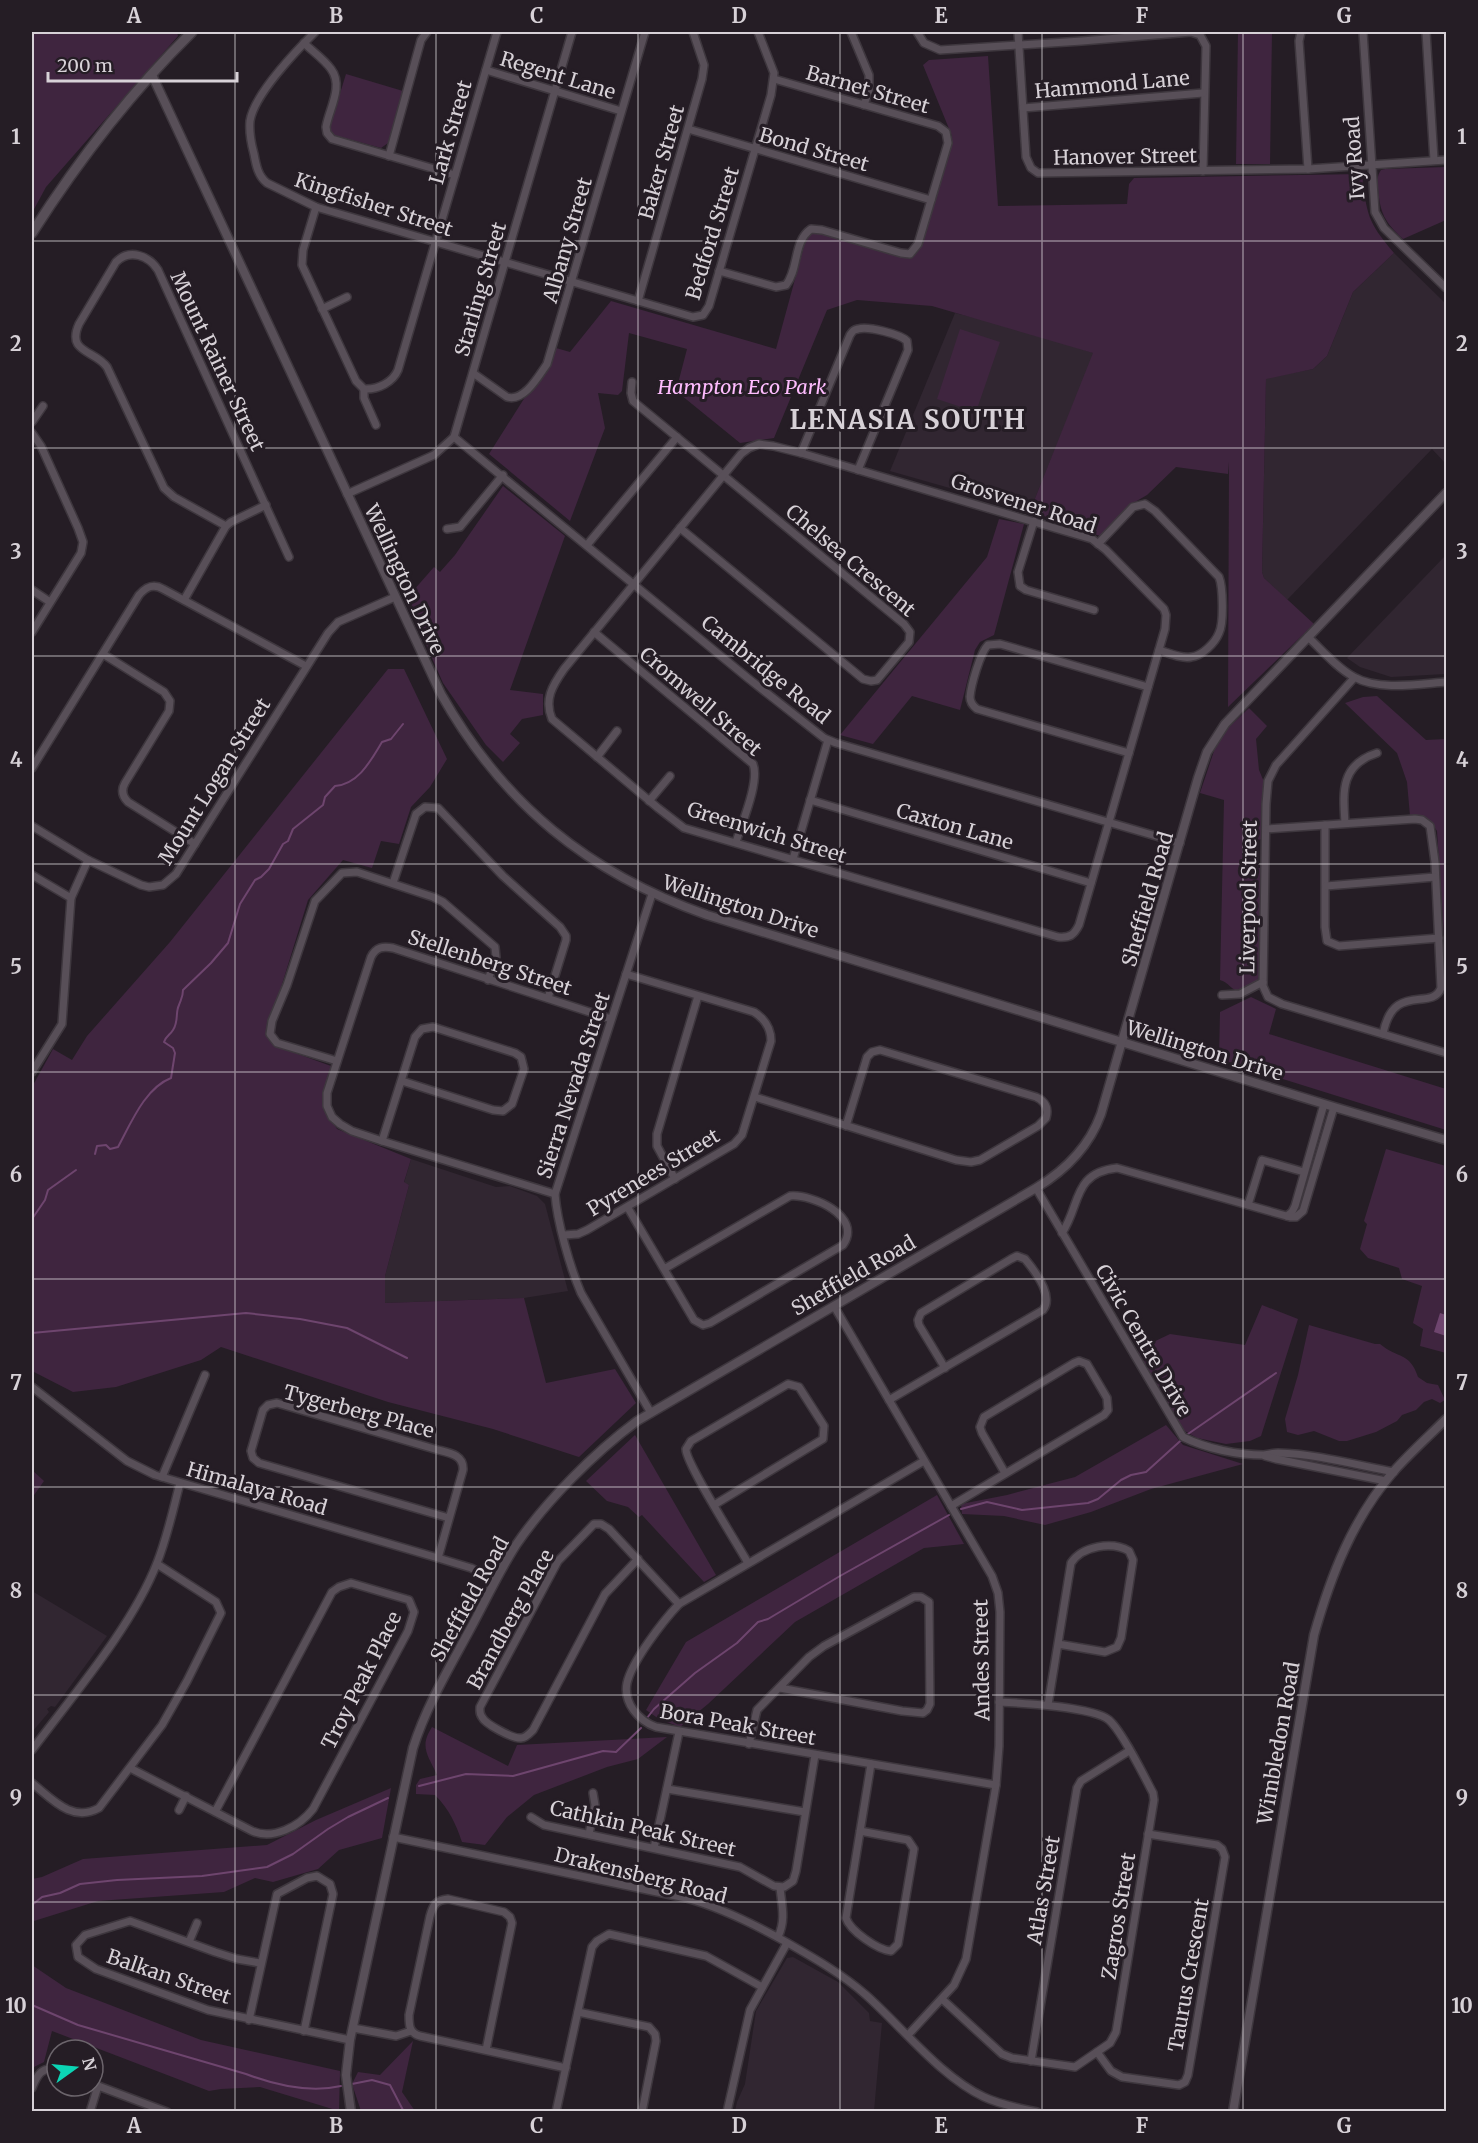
<svg xmlns="http://www.w3.org/2000/svg" width="1478" height="2143" viewBox="0 0 1478 2143" font-family="Merriweather,serif">
<style>
.built{fill:#312631}
.green{fill:#3f253f}
.water{fill:#6e456e}
.lines{fill:none;stroke-linecap:round;stroke-linejoin:round}
.stream{stroke:#6e456e;stroke-width:2}
.minor-casing{stroke:#3e373e;stroke-width:10}
.tertiary-casing{stroke:#3e373e;stroke-width:11}
.secondary-casing{stroke:#3e373e;stroke-width:12}
.minor{stroke:#584f58;stroke-width:7}
.tertiary{stroke:#584f58;stroke-width:8}
.secondary{stroke:#584f58;stroke-width:9}
.grid{fill:none;stroke:#d7d1d7;stroke-width:1.5;stroke-opacity:0.55}
.labels{text-anchor:middle;dominant-baseline:central;stroke-width:6;stroke-linejoin:round;paint-order:stroke}
.street-label{font-size:20px;fill:#d7d1d7;stroke:#251d25}
.park-label{font-size:20px;font-style:italic;fill:#fdbcfd;stroke:#251d25}
.district-label{font-size:26px;font-weight:bold;letter-spacing:1.5px;fill:#d7d1d7;stroke:#251d25}
.neatline{fill:none;stroke:#d7d1d7;stroke-width:2}
.grid-label{font-size:20px;text-anchor:middle;font-weight:bold;fill:#d7d1d7}
</style>
<rect width="100%" height="100%" fill="#251d25"/>
<g class="built">
<polygon points="1394,253 1446,304 1446,464 1432,449 1287,600 1264,578 1262,572 1266,378 1313,369 1327,356 1353,292"/>
<polygon points="955,313 1004,325 1094,353 1030,511 890,471"/>
<polygon points="1446,555 1446,674 1391,677 1360,667 1347,658"/>
<polygon points="411,1159 496,1187 510,1186 537,1196 545,1204 568,1291 524,1298 385,1303 385,1276 409,1185 404,1183"/>
<polygon points="32,1591 107,1636 55,1707 51,1706 47,1709 49,1712 32,1732"/>
<polygon points="793,1957 838,1982 869,2013 870,2021 882,2023 874,2111 735,2111 737,2102 745,2084 756,2011 787,1958"/>
</g>
<g class="green">
<polygon points="32,32 177,32 178,36 46,187 32,213"/>
<polygon points="1238,32 1272,32 1270,164 1236,164"/>
<path d="M988,56L998,206L1127,204L1129,184L1134,178L1362,174C1367,215 1367,221 1394,253L1353,292L1327,356L1313,369L1266,379L1262,572L1264,578L1314,624L1228,707L1229,462L1228,474L1176,467L1147,495L1128,506L1100,536L1030,511L1093,353L932,306L857,300L827,310L774,438L740,443L676,391L687,349L629,333L622,391L618,395L598,393L605,428L570,521L489,454L556,348L570,352L611,301L776,349L807,235L815,231L915,253L919,250L952,136L923,65L929,60Z"/>
<polygon points="346,74 403,91 388,143 381,148 334,135 329,129"/>
<path d="M1446,167V220L1403,239C1385,222 1380,214 1378,188C1377,181 1377,176 1381,170L1385,169Z"/>
<polygon points="960,329 1000,342 976,412 937,399"/>
<polygon points="503,486 565,536 510,690 543,694 543,715 522,719 510,734 520,743 503,762 486,745 443,683 406,599 434,567 440,572 455,555"/>
<polygon points="999,519 1024,524 994,635 980,642 975,650 960,710 912,696 873,744 840,735 987,557"/>
<polygon points="388,669 404,669 447,759 430,787 411,807 399,844 381,841 372,868 343,860 308,900 267,1033 273,1045 331,1066 323,1108 337,1129 411,1159 404,1182 409,1185 385,1276 385,1303 524,1298 546,1383 615,1369 636,1403 579,1457 493,1429 388,1402 221,1347 201,1360 116,1387 73,1392 32,1371 32,1087 53,1049 72,1060 87,1036 170,942"/>
<path d="M1377,696L1426,740L1446,739V965L1437,831C1430,818 1424,816 1410,816L1407,782L1397,753L1345,703L1363,697Z"/>
<path d="M1249,708L1267,726L1256,739L1259,770L1264,782L1262,839L1258,840V868H1262L1259,977C1256,983 1252,984 1247,987C1231,996 1233,984 1220,980L1224,800L1200,793L1216,745L1228,728Z"/>
<polygon points="1251,997 1276,1009 1269,1034 1446,1089 1446,1130 1219,1059 1220,1012"/>
<polygon points="1386,1149 1446,1166 1446,1353 1420,1346 1423,1329 1413,1323 1422,1286 1402,1279 1399,1268 1368,1258 1360,1249 1367,1224 1364,1221"/>
<polygon points="1262,1305 1298,1319 1261,1436 1250,1441 1226,1444 1197,1438 1183,1430 1138,1352 1145,1346 1170,1334 1245,1345"/>
<path d="M1309,1325L1375,1344H1380C1398,1359 1410,1352 1418,1377L1427,1383L1438,1385L1445,1400L1440,1403L1432,1399L1424,1402L1416,1410L1402,1415L1397,1421L1376,1432L1347,1441H1339L1314,1431L1298,1435L1287,1432L1285,1419L1298,1375Z"/>
<polygon points="1166,1425 1183,1445 1243,1464 1151,1489 1091,1512 1045,1525 1004,1516 962,1514 961,1504 1007,1495 1075,1477"/>
<polygon points="635,1435 716,1575 704,1582 642,1515 639,1517 628,1507 607,1501 586,1481"/>
<polygon points="32,1470 44,1481 32,1498"/>
<polygon points="937,1495 964,1544 924,1548 795,1622 708,1704 680,1727 659,1719 646,1710 686,1642"/>
<path d="M432,1727L508,1766L517,1745L667,1737L638,1759L607,1767L534,1795L507,1817L485,1845L462,1842C456,1824 449,1809 435,1795L416,1794V1785L420,1779L437,1775C428,1755 419,1747 432,1727Z"/>
<polygon points="391,1788 382,1838 339,1850 318,1869 273,1882 255,1878 224,1892 98,1901 34,1921 32,1925 32,1879 42,1877 83,1859 267,1845 316,1820"/>
<polygon points="32,1965 66,1988 201,2040 340,2071 339,2111 260,2087 221,2089 209,2091 52,2031 44,2062 34,2067 32,2051"/>
<polygon points="413,2041 402,2092 415,2111 361,2111 352,2084 358,2072 380,2075"/>
</g>
<polygon class="water" points="1440,1313 1446,1315 1446,1336 1434,1332"/>
<g class="lines">
<g class="stream">
<path d="M95,1154L97,1146L106,1145L110,1149L118,1147C131,1123 145,1088 171,1078L175,1053L173,1048L164,1042C166,1036 170,1035 173,1030C179,1021 175,1013 179,1005C181,999 183,997 183,990L211,963L228,943L240,904L255,880L261,877L269,869L283,844L288,841L293,829L323,805L325,797L335,786C359,784 371,760 382,742L391,739L403,724"/>
<polyline points="32,1219 45,1200 48,1190 76,1170"/>
<polyline points="32,1333 246,1313 300,1319 347,1328 407,1358"/>
<polyline points="961,1509 987,1502 1022,1510 1088,1503 1098,1499 1121,1480 1131,1475 1146,1472 1188,1434 1276,1373"/>
<polyline points="647,1718 654,1709 695,1673 737,1643 758,1622 768,1619 840,1576 949,1515"/>
<polyline points="419,1786 466,1774 513,1776 603,1751 616,1752 641,1728"/>
<polyline points="32,1905 42,1897 60,1893 80,1884 117,1880 202,1876 267,1867 293,1854 328,1829 348,1817 388,1798"/>
<path d="M32,2005L78,2025L246,2074C275,2085 310,2093 341,2086"/>
<polyline points="352,2084 372,2080 390,2085 404,2112"/>
</g>
<defs>
<g id="minor">
<path d="M315,32C296,51 254,95 250,121C249,132 251,143 254,154C256,165 258,176 267,183L316,207L693,317L703,315L709,306L771,95L774,73L758,32"/>
<polyline points="851,32 869,75 869,90 864,105"/>
<polyline points="917,32 924,43 940,50 1082,41 1191,32 1200,35 1206,46 1203,171"/>
<polyline points="1018,32 1026,157 1031,168 1038,173 1308,169 1446,160"/>
<polyline points="1301,32 1299,41 1308,169"/>
<polyline points="1363,32 1375,212 1384,228 1446,288"/>
<polyline points="1426,32 1434,160"/>
<path d="M304,43C312,51 324,59 331,69C344,86 329,109 326,127L327,133L332,139L455,175"/>
<polyline points="486,70 621,111"/>
<polyline points="1023,108 1203,93"/>
<polyline points="688,129 931,200"/>
<polyline points="389,156 421,40 427,32"/>
<path d="M316,207L303,250L302,265L356,381L364,389C378,390 393,382 398,370L497,32"/>
<path d="M719,271L776,287L786,285C799,269 793,241 811,229L822,230L901,253L910,254L918,244L948,143L946,132L938,126L774,79"/>
<polyline points="638,301 702,79 704,65 693,32"/>
<polyline points="322,309 347,297"/>
<path d="M473,373L507,397C524,402 538,377 547,364L645,32"/>
<polyline points="632,382 631,393 633,401 904,624 910,632 909,642 877,680 871,681 863,679 680,528"/>
<polyline points="364,389 364,398 376,425"/>
<polyline points="32,422 43,406"/>
<polyline points="32,433 41,446 78,528 83,542 81,553 32,632"/>
<polyline points="454,437 749,679 824,738 836,743 1180,843"/>
<path d="M759,444L773,446L801,453L1092,539L1106,550L1164,609L1166,615L1165,629L1079,925C1074,935 1070,938 1058,937L684,828L658,808L552,719C544,700 552,686 564,669L741,454L749,448Z"/>
<path d="M801,453L850,335C853,331 853,330 858,329C868,326 900,334 907,341L908,350L858,470"/>
<polyline points="347,494 434,455 454,437 572,32"/>
<polyline points="1034,521 1018,572 1020,586 1026,590 1094,610"/>
<path d="M226,526L174,497L164,488L107,367C95,350 66,353 79,324L116,262C130,248 149,256 158,270L289,557"/>
<polyline points="447,529 460,527 503,475"/>
<path d="M1098,544L1133,507L1145,504L1155,511L1219,577C1223,587 1224,623 1219,633C1215,643 1202,656 1191,657C1182,659 1169,653 1159,650"/>
<polyline points="587,545 677,437"/>
<polyline points="32,590 50,602"/>
<polyline points="184,600 226,526 231,522 266,505"/>
<path d="M594,632L753,764C760,781 742,823 736,842"/>
<path d="M1308,637C1322,650 1337,668 1354,677C1379,691 1419,684 1446,682"/>
<path d="M103,654L164,692L170,701L169,711L125,783C121,790 122,796 128,802L195,844"/>
<polyline points="1354,678 1276,765 1268,781 1266,804 1263,986 1268,997 1282,1004 1446,1053"/>
<path d="M1129,753L977,709C973,706 970,703 970,697C971,685 980,653 988,645L1000,644L1148,687"/>
<polyline points="597,757 617,731"/>
<path d="M32,768L139,595C146,587 153,583 163,589L306,666"/>
<polyline points="810,800 1091,883"/>
<polyline points="649,801 670,776"/>
<path d="M1345,823C1343,792 1340,765 1377,753"/>
<polyline points="1325,825 1325,927 1327,941 1339,946 1439,938"/>
<polyline points="32,826 88,860 141,885 149,887 163,885 176,874 328,633 338,622 395,597"/>
<path d="M1266,829L1415,819L1422,820L1430,826L1435,862L1441,988C1432,1012 1393,981 1383,1034"/>
<polyline points="793,859 828,740"/>
<polyline points="32,875 71,898 88,860"/>
<polyline points="393,883 416,814 425,807 438,808 503,876 560,927 566,936 566,940 548,998"/>
<polyline points="1326,886 1435,877"/>
<polyline points="1222,995 1240,994 1263,982"/>
<polyline points="337,1061 277,1043 270,1034 272,1021 287,985 315,901 342,873 357,872 433,897 443,902 495,947 496,957 488,980"/>
<polyline points="32,1072 62,1024 71,898"/>
<path d="M755,1097L956,1160L971,1162L980,1160L1038,1126L1046,1118C1049,1108 1045,1101 1036,1097L880,1050L872,1052L867,1057L846,1126"/>
<polyline points="382,1141 415,1037 422,1029 433,1027 515,1053 521,1057 524,1069 512,1104 503,1111 493,1110 402,1081"/>
<polyline points="675,1179 657,1146 657,1134 698,996"/>
<path d="M1036,1188L1183,1437C1207,1449 1238,1455 1264,1455C1269,1454 1274,1453 1278,1453C1317,1454 1356,1465 1394,1472"/>
<path d="M555,1194L382,1141L352,1131L340,1124L332,1117L327,1106V1093L371,957C376,947 383,946 393,948L611,1019"/>
<polyline points="1248,1205 1262,1160 1304,1172"/>
<path d="M628,1208L694,1320L703,1325L710,1323L843,1245C863,1216 812,1194 790,1196L664,1269"/>
<polyline points="1287,1216 1292,1212 1295,1206 1324,1104"/>
<path d="M1062,1233C1081,1205 1072,1173 1117,1168L1290,1217H1296L1303,1211L1334,1107"/>
<path d="M564,1235L578,1234L587,1230L734,1144L742,1135L771,1041C771,1028 765,1019 754,1012L626,974"/>
<polyline points="834,1306 992,1576 998,1593 1000,1612 999,1746 996,1785 966,1959 954,1985 908,2035"/>
<polyline points="32,1387 127,1461 155,1475 438,1558 471,1568 496,1580"/>
<path d="M889,1400L1043,1310C1054,1296 1035,1271 1025,1259L1017,1256L1011,1259L921,1313L918,1320L919,1325L945,1368"/>
<path d="M651,1413L581,1293C570,1267 557,1222 555,1194L652,894"/>
<polyline points="1265,1456 1276,1459 1386,1481"/>
<path d="M924,1461L679,1604C663,1621 632,1661 627,1683C623,1703 639,1721 656,1727L996,1785"/>
<polyline points="162,1477 205,1375"/>
<path d="M714,1505L823,1439L824,1426L799,1387L788,1384L691,1441L686,1449C685,1462 738,1545 748,1563"/>
<polyline points="951,1506 1104,1415 1108,1410 1107,1398 1087,1364 1079,1361 1074,1363 984,1417 980,1427 982,1433 1005,1473"/>
<path d="M438,1558L463,1470C464,1455 450,1453 438,1450L277,1403L268,1405L263,1410L251,1451L253,1458L259,1463L449,1518"/>
<path d="M638,1559L605,1594L533,1730C530,1733 526,1738 521,1738C513,1739 485,1724 482,1717C479,1713 480,1711 480,1707L558,1561L594,1524H601L609,1529L679,1604"/>
<path d="M1048,1705L1071,1563C1082,1546 1112,1541 1129,1551L1133,1560L1121,1638L1117,1647L1105,1652L1058,1644"/>
<polyline points="749,1744 757,1710 809,1657 824,1646 914,1597 921,1597 929,1602 930,1704 927,1710 923,1713 902,1711 780,1688"/>
<path d="M32,1750C73,1695 132,1627 157,1563C167,1538 173,1510 180,1483"/>
<path d="M130,1768L252,1831C273,1840 299,1827 313,1809L408,1631L414,1612L409,1600L351,1583L339,1587L332,1592L215,1812"/>
<path d="M32,1783C52,1799 72,1823 99,1808L162,1725L187,1681L221,1613L216,1602L157,1564"/>
<polyline points="667,1789 805,1812"/>
<polyline points="179,1810 186,1796"/>
<polyline points="531,1817 544,1825 740,1867 774,1886 784,1887 793,1881 796,1871 815,1755"/>
<path d="M860,1831L908,1840L914,1849L898,1944L891,1951C878,1950 850,1931 846,1918L871,1764"/>
<polyline points="589,1834 595,1805 593,1793"/>
<path d="M393,1837L686,1898C722,1908 754,1924 786,1942C814,1958 842,1974 866,1995C902,2027 941,2077 984,2097C1001,2105 1019,2108 1037,2112"/>
<polyline points="654,1848 679,1732"/>
<path d="M778,1937C786,1920 782,1906 780,1888"/>
<polyline points="189,1942 197,1923"/>
<polyline points="260,1963 237,1959 215,1952 130,1921 85,1935 76,1945 78,1957 96,1969 208,2010 350,2040"/>
<path d="M942,1999L1002,2054L1012,2058L1075,2067L1110,2043L1116,2032L1154,1800L1153,1793C1144,1776 1122,1731 1109,1720C1094,1707 1021,1703 999,1702"/>
<polyline points="578,2012 649,2027 655,2034 656,2041 642,2112"/>
<polyline points="249,2020 277,1894 307,1878 317,1876 330,1884 333,1894 304,2031"/>
<polyline points="353,2028 396,2036 411,2031"/>
<path d="M486,2050L512,1923L510,1917L504,1912L448,1899C436,1900 433,1905 430,1916L409,2015C409,2025 409,2033 420,2036L566,2068"/>
<polyline points="1097,2052 1111,2071 1122,2077 1179,2085 1185,2082 1188,2075 1225,1857 1222,1849 1217,1845 1148,1834"/>
<polyline points="1031,2061 1077,1788 1081,1781 1129,1751"/>
<polyline points="93,2084 167,2112"/>
<path d="M32,2088C37,2075 42,2066 57,2070"/>
<polyline points="90,2112 98,2086"/>
<polyline points="556,2112 592,1947 597,1941 609,1934 706,1956 762,1987"/>
<polyline points="727,2112 750,2010 787,1943"/>
</g>
<g id="tertiary">
<path d="M152,75L441,694C503,804 588,873 707,915L1334,1107L1446,1140"/>
<path d="M351,2112L346,2075L350,2040L413,1748C426,1707 448,1670 468,1633C484,1604 498,1573 516,1545C546,1501 594,1453 637,1421L1036,1188C1066,1170 1089,1147 1101,1114L1198,778L1207,752L1225,724L1446,493"/>
<path d="M1233,2112L1314,1635C1331,1575 1353,1518 1394,1471C1411,1452 1429,1436 1446,1419"/>
</g>
<path id="secondary" d="M32,233C78,161 131,92 192,32"/>
</defs>
<use href="#minor" class="minor-casing"/>
<use href="#tertiary" class="tertiary-casing"/>
<use href="#secondary" class="secondary-casing"/>
<use href="#minor" class="minor"/>
<use href="#tertiary" class="tertiary"/>
<use href="#secondary" class="secondary"/>
</g>
<path class="grid" d="M235,32V2112M436,32V2112M638,32V2112M840,32V2112M1042,32V2112M1243,32V2112M32,241H1446M32,448H1446M32,656H1446M32,864H1446M32,1072H1446M32,1279H1446M32,1487H1446M32,1695H1446M32,1902H1446"/>
<g class="labels">
<g class="street-label">
<text transform="translate(558 75) rotate(17)">Regent Lane</text>
<text transform="translate(1112 84) rotate(-5)">Hammond Lane</text>
<text transform="translate(868 89) rotate(16)">Barnet Street</text>
<text transform="translate(450 132) rotate(-74)">Lark Street</text>
<text transform="translate(814 149) rotate(16)">Bond Street</text>
<text transform="translate(1125 156) rotate(-1)">Hanover Street</text>
<text transform="translate(1354 158) rotate(-94)">Ivy Road</text>
<text transform="translate(661 162) rotate(-74)">Baker Street</text>
<text transform="translate(374 204) rotate(18)">Kingfisher Street</text>
<text transform="translate(712 233) rotate(-73)">Bedford Street</text>
<text transform="translate(567 240) rotate(-74)">Albany Street</text>
<text transform="translate(480 289) rotate(-74)">Starling Street</text>
<text transform="translate(218 361) rotate(65)">Mount Rainer Street</text>
<text transform="translate(1024 503) rotate(18)">Grosvener Road</text>
<text transform="translate(851 560) rotate(40)">Chelsea Crescent</text>
<text transform="translate(405 579) rotate(65)">Wellington Drive</text>
<text transform="translate(766 669) rotate(39)">Cambridge Road</text>
<text transform="translate(701 701) rotate(41)">Cromwell Street</text>
<text transform="translate(214 781) rotate(-58)">Mount Logan Street</text>
<text transform="translate(955 826) rotate(16)">Caxton Lane</text>
<text transform="translate(767 832) rotate(17)">Greenwich Street</text>
<text transform="translate(1248 897) rotate(-89)">Liverpool Street</text>
<text transform="translate(1147 899) rotate(-74)">Sheffield Road</text>
<text transform="translate(741 906) rotate(18)">Wellington Drive</text>
<text transform="translate(490 962) rotate(18)">Stellenberg Street</text>
<text transform="translate(1205 1050) rotate(17)">Wellington Drive</text>
<text transform="translate(573 1085) rotate(-72)">Sierra Nevada Street</text>
<text transform="translate(653 1172) rotate(-31)">Pyrenees Street</text>
<text transform="translate(853 1275) rotate(-30)">Sheffield Road</text>
<text transform="translate(1144 1340) rotate(60)">Civic Centre Drive</text>
<text transform="translate(359 1411) rotate(15)">Tygerberg Place</text>
<text transform="translate(257 1488) rotate(16)">Himalaya Road</text>
<text transform="translate(469 1599) rotate(-61)">Sheffield Road</text>
<text transform="translate(510 1619) rotate(-61)">Brandberg Place</text>
<text transform="translate(981 1660) rotate(-91)">Andes Street</text>
<text transform="translate(361 1680) rotate(-63)">Troy Peak Place</text>
<text transform="translate(738 1724) rotate(10)">Bora Peak Street</text>
<text transform="translate(1278 1743) rotate(-80)">Wimbledon Road</text>
<text transform="translate(643 1828) rotate(13)">Cathkin Peak Street</text>
<text transform="translate(641 1875) rotate(14)">Drakensberg Road</text>
<text transform="translate(1043 1890) rotate(-80)">Atlas Street</text>
<text transform="translate(1118 1916) rotate(-81)">Zagros Street</text>
<text transform="translate(1188 1975) rotate(-80)">Taurus Crescent</text>
<text transform="translate(169 1976) rotate(19)">Balkan Street</text>
</g>
<g class="park-label">
<text x="742" y="386">Hampton Eco Park</text>
</g>
<g class="district-label">
<text x="908" y="419">LENASIA SOUTH</text>
</g>
</g>
<rect width="1478" height="2143" fill="none" stroke="#251d25" stroke-width="66"/>
<g transform="translate(75 2068) rotate(75)"><circle r="28" fill="#251d25" stroke="#6c656c" stroke-width="1.5"/>
<path d="M0-4.5L10 22L0 15L-10 22Z" fill="#0cd5b5"/>
<text y="-9" font-size="16" font-weight="bold" text-anchor="middle" fill="#d7d1d7">N</text>
</g>
<path d="M48 72v9h189v-9" fill="none" stroke="#d7d1d7" stroke-width="3"/>
<text x="57" y="72" font-size="18" fill="#d7d1d7" stroke="#251d25" stroke-width="4.5" paint-order="stroke">200 m</text>
<rect x="33" y="33" width="1412" height="2077" class="neatline"/>
<g class="grid-label">
<text x="134" y="23">A</text>
<text x="336" y="23">B</text>
<text x="537" y="23">C</text>
<text x="739" y="23">D</text>
<text x="941" y="23">E</text>
<text x="1142" y="23">F</text>
<text x="1344" y="23">G</text>
<text x="16" y="144">1</text>
<text x="1462" y="144">1</text>
<text x="16" y="351">2</text>
<text x="1462" y="351">2</text>
<text x="16" y="559">3</text>
<text x="1462" y="559">3</text>
<text x="16" y="767">4</text>
<text x="1462" y="767">4</text>
<text x="16" y="974">5</text>
<text x="1462" y="974">5</text>
<text x="16" y="1182">6</text>
<text x="1462" y="1182">6</text>
<text x="16" y="1390">7</text>
<text x="1462" y="1390">7</text>
<text x="16" y="1598">8</text>
<text x="1462" y="1598">8</text>
<text x="16" y="1805">9</text>
<text x="1462" y="1805">9</text>
<text x="16" y="2013">10</text>
<text x="1462" y="2013">10</text>
<text x="134" y="2133">A</text>
<text x="336" y="2133">B</text>
<text x="537" y="2133">C</text>
<text x="739" y="2133">D</text>
<text x="941" y="2133">E</text>
<text x="1142" y="2133">F</text>
<text x="1344" y="2133">G</text>
</g>
</svg>
